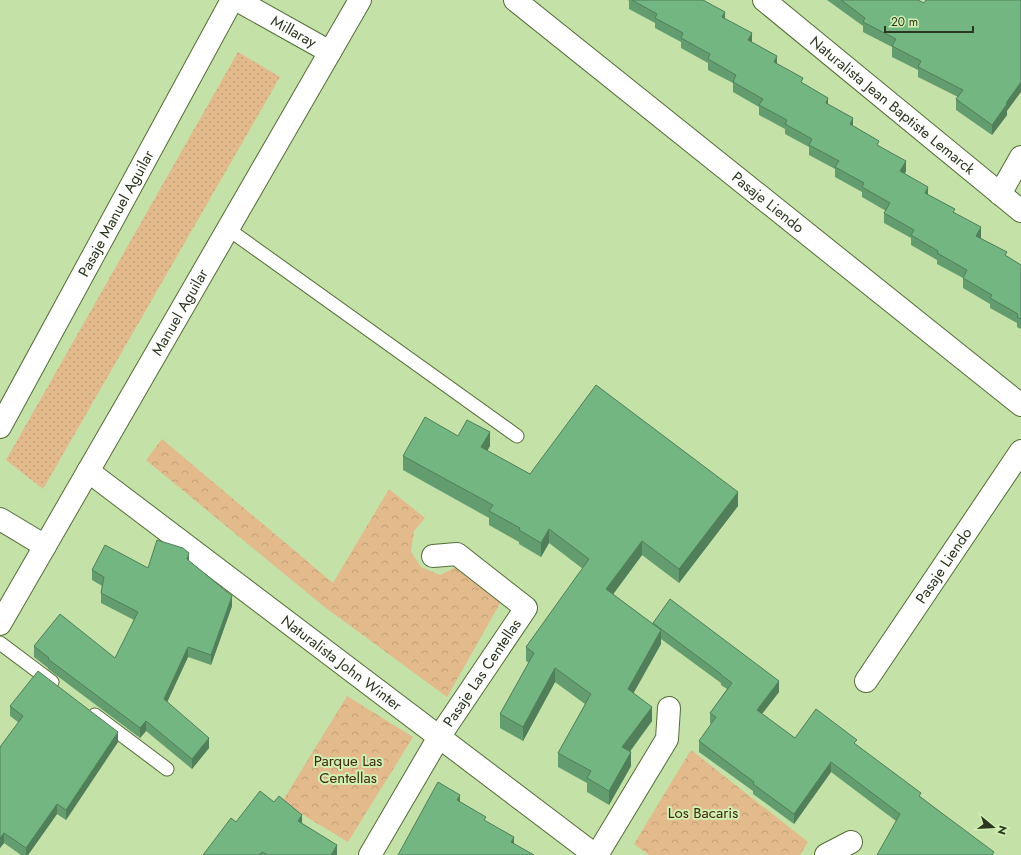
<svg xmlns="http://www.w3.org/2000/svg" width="1021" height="855" viewBox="0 0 1021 855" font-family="Jost,sans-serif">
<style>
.grass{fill:url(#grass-dots)}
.park{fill:url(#park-crowns)}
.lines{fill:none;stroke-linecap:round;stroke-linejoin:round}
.lane-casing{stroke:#546d37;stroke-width:15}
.street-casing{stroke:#546d37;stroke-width:24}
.secondary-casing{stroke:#546d37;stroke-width:24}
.lane{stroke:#fff;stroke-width:13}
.street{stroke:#fff;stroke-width:22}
.secondary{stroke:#fff;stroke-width:22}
.wall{fill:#639d6f}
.shaded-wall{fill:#507f5a}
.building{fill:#73b681;stroke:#507f5a}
.labels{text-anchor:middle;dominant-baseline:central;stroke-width:4;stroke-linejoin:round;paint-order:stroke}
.street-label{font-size:15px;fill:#2c3720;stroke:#d1efb3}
.park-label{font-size:15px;fill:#402a0d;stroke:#d1efb3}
</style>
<defs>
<pattern id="grass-dots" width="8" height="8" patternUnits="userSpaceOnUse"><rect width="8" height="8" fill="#e2ba8c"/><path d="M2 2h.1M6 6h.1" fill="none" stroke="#c2a078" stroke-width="1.8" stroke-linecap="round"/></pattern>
<pattern id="park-crowns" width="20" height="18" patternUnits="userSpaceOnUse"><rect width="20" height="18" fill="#e2ba8c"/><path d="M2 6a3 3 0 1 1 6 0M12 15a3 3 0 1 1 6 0" fill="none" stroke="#c2a078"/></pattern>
</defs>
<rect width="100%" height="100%" fill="#c4e1a7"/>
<polygon class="grass" points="238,52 280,77 43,489 6,460"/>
<g class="park">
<polygon points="162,439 333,583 389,489 425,518 414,531 411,552 421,567 440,575 460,565 503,598 447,697 322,605 146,460"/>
<polygon points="347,696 413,737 348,842 282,802"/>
<polygon points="691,750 808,842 800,855 649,855 634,844"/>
</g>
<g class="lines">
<defs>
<g id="lane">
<polyline points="228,229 517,436"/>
<polyline points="0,643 52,682"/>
<polyline points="95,715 167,769"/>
</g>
<g id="street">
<path id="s1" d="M237,0L330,52"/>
<path id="s2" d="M515,0L1021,405"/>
<path id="s3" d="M764,0L1021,211"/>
<polyline points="1000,194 1021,157"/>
<path id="s4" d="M0,427L232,0"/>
<path id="s5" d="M88,471L595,855"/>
<polyline points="0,519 45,546"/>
<path id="s6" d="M866,681L1021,451"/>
<path id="s7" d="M370,855L439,737L526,608L457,554L433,556"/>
<polyline points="597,855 667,739 669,708"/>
<polyline points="826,855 851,842"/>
</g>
<g id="secondary">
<path id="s8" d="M0,624L360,0"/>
</g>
</defs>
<use href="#lane" class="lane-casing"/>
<use href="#street" class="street-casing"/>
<use href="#secondary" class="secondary-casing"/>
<use href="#lane" class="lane"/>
<use href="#street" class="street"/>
<use href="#secondary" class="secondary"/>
</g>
<g class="wall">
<polygon points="628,0 703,0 777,64 803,84 853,126 879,146 906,171 905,174 928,195 955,213 981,237 981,238 1007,257 1021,265 1021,329 1017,327 1017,323 990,308 990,304 963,288 963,278 937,264 937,260 911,245 911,238 884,223 884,213 886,211 862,197 862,192 835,177 835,169 809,155 809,147 785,134 785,129 759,115 759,107 733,92 733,83 708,70 708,63 681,48 681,42 655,28 655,23 629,9 629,1"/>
<polygon points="827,0 918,0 1007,111 1007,115 992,135 956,110 956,99 958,97 918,77 918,70 892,57 892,47 863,32 863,26"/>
<polygon points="458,436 490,446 487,451 530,474 738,506 679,583 642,555 613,594 653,624 653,623 779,692 762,714 795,738 857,745 921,797 994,855 896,821 831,772 794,824 753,794 753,791 699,752 699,741 712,724 710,723 710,713 727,689 721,685 721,683 661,639 661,644 633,693 652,721 630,752 631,766 609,805 587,792 587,783 558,767 558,753 585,704 555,682 523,741 500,728 500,714 529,663 526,661 526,647 583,569 549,543 541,557 519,544 519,542 489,525 489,518 403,470 403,456"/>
<polygon points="189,561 232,606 211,665 188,657 167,702 209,748 192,769 146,731 140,738 48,669 48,668 34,657 34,646 115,658 134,620 101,603 101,593 102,586 92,580 92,570 148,568"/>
<polygon points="10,706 118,742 66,820 57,814 28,855 21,855 4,843 0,848 18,722 10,716"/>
<polygon points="236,822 302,823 337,855 203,855"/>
</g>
<g class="shaded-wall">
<polygon points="725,12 725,22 722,17"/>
<polygon points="752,33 752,43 748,40"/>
<polygon points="777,56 777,66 774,62"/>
<polygon points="1021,82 1021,92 1007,111 1007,115 992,135 992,125 1006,103"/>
<polygon points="828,98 828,108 826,103"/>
<polygon points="853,118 853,128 850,124"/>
<polygon points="906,161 906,171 900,181 900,171"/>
<polygon points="928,187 928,197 925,193"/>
<polygon points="981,227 981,237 976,246 976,236"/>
<polygon points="490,432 490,446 481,461 481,447"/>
<polygon points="738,492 738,506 679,583 679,569"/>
<polygon points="549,529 549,543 541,557 541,543"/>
<polygon points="642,541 642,555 606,604 606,589"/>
<polygon points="189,553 189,563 187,559"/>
<polygon points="232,596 232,606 211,665 211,655"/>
<polygon points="661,630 661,644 628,703 628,689"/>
<polygon points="188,647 188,657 164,709 164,699"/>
<polygon points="555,668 555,682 523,741 523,727"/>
<polygon points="779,681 779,692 757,720 757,710"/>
<polygon points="652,707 652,721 622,761 622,747"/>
<polygon points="146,721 146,731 140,738 140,728"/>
<polygon points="118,732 118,742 66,820 66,810"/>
<polygon points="209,738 209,748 192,769 192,759"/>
<polygon points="631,752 631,766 609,805 609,791"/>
<polygon points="831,762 831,772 794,824 794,814"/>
<polygon points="460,795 460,805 457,800"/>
<polygon points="57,804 57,814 28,855 26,855 26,848"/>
<polygon points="302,815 302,825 298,821"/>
<polygon points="4,833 4,843 0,848 0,838"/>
<polygon points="514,837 514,847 511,842"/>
<polygon points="337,845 337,855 331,855"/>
</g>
<g class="building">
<polygon points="632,0 703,0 725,12 722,17 752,33 748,40 777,56 774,62 803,78 801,82 828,98 826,103 853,118 850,124 879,141 877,145 906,161 900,171 928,187 925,193 955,209 953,212 981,227 976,236 1007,252 1005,255 1021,265 1021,319 1017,317 1018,314 990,298 992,295 963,278 967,270 937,253 938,251 911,235 914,230 884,213 890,203 862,187 864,183 835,167 839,161 809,145 812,139 785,124 787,120 759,105 763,99 733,82 736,75 708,59 710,54 681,38 683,33 655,18 657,14"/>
<polygon points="841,0 918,0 924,3 926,0 1021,0 1021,82 1006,103 1007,104 992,125 956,99 963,90 918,67 921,61 892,46 896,39 863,22 865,18"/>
<polygon points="596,385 738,492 679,569 642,541 606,589 661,630 628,689 652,707 622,747 631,752 609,791 587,778 591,771 558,753 591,694 555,668 523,727 500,714 534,653 526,647 589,559 549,529 541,543 519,530 520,528 489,511 493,505 403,456 425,417 458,436 467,420 490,432 481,447 530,474"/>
<polygon points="157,540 183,548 189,553 187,559 232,596 211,655 188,647 164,699 209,738 192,759 146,721 140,728 48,659 49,658 34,646 60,614 115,658 138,612 101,593 104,577 92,570 105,545 148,568"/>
<polygon points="670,599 779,681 757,710 795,738 816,709 857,740 854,743 921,793 919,796 994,852 992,855 877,855 900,814 831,762 794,814 753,784 754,782 699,741 716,717 710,713 732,683 721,675 721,674 653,623"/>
<polygon points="38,671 118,732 66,810 57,804 26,848 4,833 0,838 0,747 23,716 10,706"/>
<polygon points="438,782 460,795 457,800 486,817 484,820 514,837 511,842 534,855 398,855"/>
<polygon points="260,791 274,802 279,796 302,815 298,821 337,845 331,855 268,855 262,852 259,855 203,855 231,818 236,822"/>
</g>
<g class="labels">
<g class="street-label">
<text stroke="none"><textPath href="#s1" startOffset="65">Millaray</textPath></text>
<text stroke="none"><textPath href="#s3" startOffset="166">Naturalista Jean Baptiste Lemarck</textPath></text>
<text stroke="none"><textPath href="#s2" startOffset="324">Pasaje Liendo</textPath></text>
<text stroke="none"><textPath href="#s4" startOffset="243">Pasaje Manuel Aguilar</textPath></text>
<text stroke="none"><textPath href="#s8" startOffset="360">Manuel Aguilar</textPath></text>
<text stroke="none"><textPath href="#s6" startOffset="139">Pasaje Liendo</textPath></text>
<text stroke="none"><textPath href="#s5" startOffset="318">Naturalista John Winter</textPath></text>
<text stroke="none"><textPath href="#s7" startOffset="214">Pasaje Las Centellas</textPath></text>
</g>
<g class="park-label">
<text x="348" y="761">Parque Las<tspan x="348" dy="17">Centellas</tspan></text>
<text x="703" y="813">Los Bacaris</text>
</g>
</g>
<g transform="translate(993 827) rotate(108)" stroke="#d1efb3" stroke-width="3" paint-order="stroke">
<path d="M0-3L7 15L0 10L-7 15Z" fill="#2c3720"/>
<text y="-6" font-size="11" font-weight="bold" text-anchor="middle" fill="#2c3720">N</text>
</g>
<path d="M885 26v6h88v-6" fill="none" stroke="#2c3720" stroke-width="2"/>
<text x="891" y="26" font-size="12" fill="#2c3720" stroke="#d1efb3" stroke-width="3" paint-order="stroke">20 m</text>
</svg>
